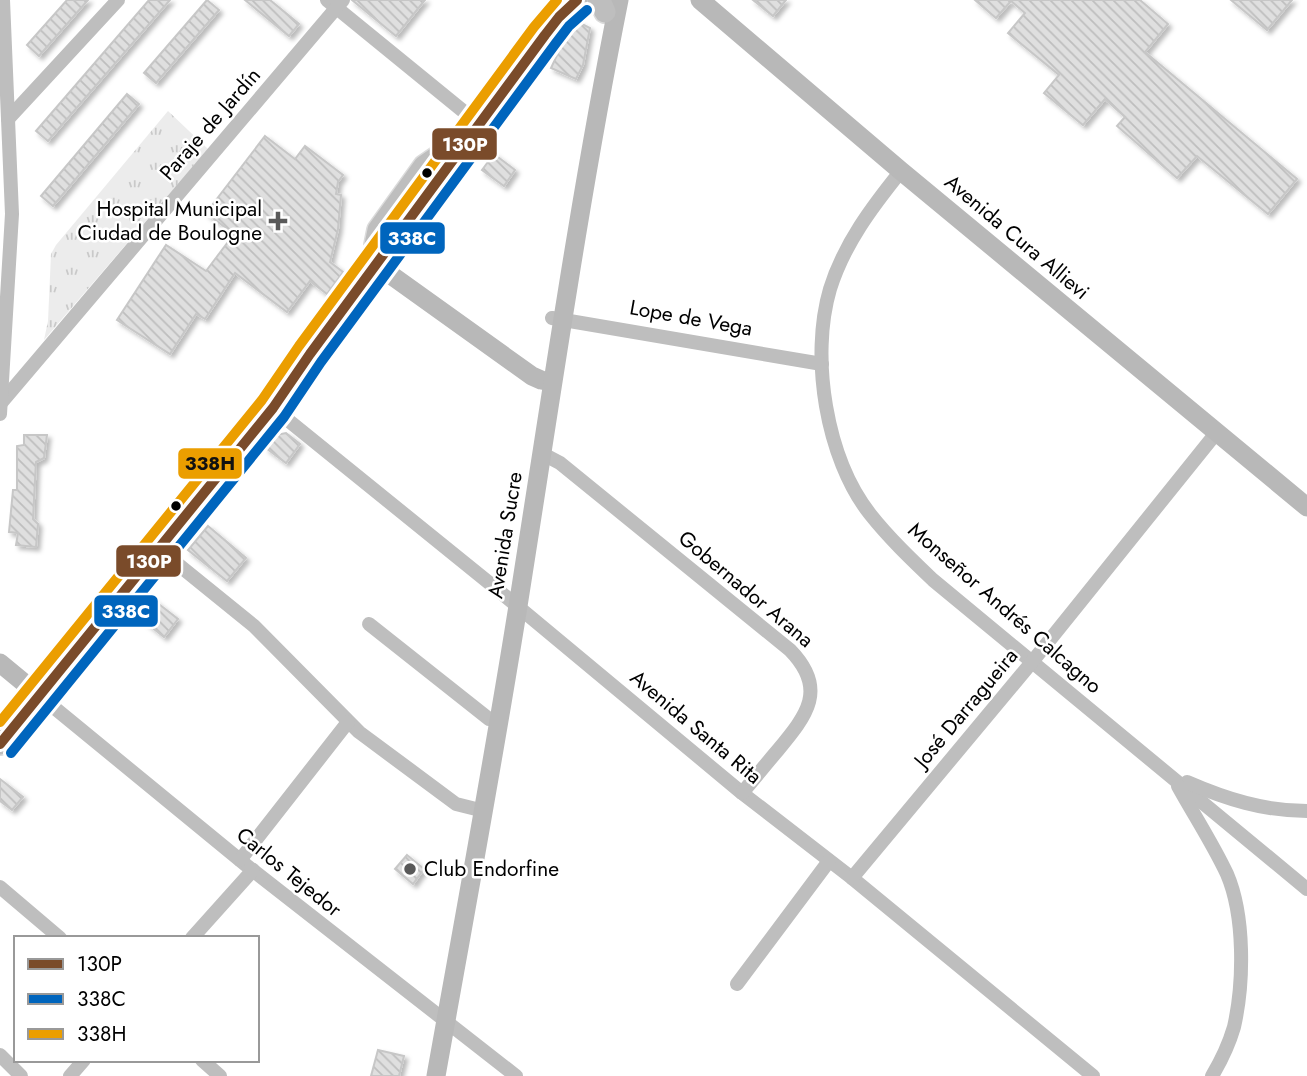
<svg xmlns="http://www.w3.org/2000/svg" width="1307" height="1076" viewBox="0 0 1307 1076" font-family="Jost,sans-serif">
<style>
.grass{fill:url(#grass-tufts)}
.building{fill:url(#building-back-hatch);stroke:#c7c7c7;stroke-width:2;filter:url(#shadow)}
.lines{fill:none;stroke-linecap:round;stroke-linejoin:round}
.primary-casing{stroke:#dbdbdb;stroke-width:24}
.street{stroke:#bebebe;stroke-width:14}
.secondary{stroke:#b8b8b8;stroke-width:19}
.primary{stroke:#bebebe;stroke-width:21}
.bus-1-casing{stroke:#fff;stroke-width:16}
.bus-2-casing{stroke:#fff;stroke-width:16}
.bus-3-casing{stroke:#fff;stroke-width:16}
.bus-1{stroke:#7a4b2a;stroke-width:10}
.bus-2{stroke:#0065bd;stroke-width:10}
.bus-3{stroke:#eb9e00;stroke-width:10}
.bus-dot{fill:#000;stroke:#fff;stroke-width:2.5}
.poi-dot{fill:#595959;stroke:#fff;stroke-width:2.5}
.labels{text-anchor:middle;dominant-baseline:central;stroke-width:5;stroke-linejoin:round;paint-order:stroke}
.street-label{font-size:21px;fill:#000;stroke:#fff}
.poi-label{font-size:21px;fill:#000;stroke:#fff;text-anchor:end}
.line-badge{stroke:#fff;stroke-width:2.5}
.badge-label{font-size:19px;text-anchor:middle;font-weight:bold;fill:#fff}
.pale-badge-label{font-size:19px;text-anchor:middle;font-weight:bold;fill:#111}
</style>
<defs>
<pattern id="grass-tufts" width="24" height="20" patternUnits="userSpaceOnUse" patternTransform="scale(1.75)"><rect width="24" height="20" fill="#ececec"/><path d="M3 7l-1-3M5 7V3M7 7l1-3M15 17l-1-3M17 17v-4M19 17l1-3" fill="none" stroke="#c9c9c9"/></pattern>
<pattern id="building-back-hatch" width="6" height="6" patternUnits="userSpaceOnUse" patternTransform="scale(1.75)"><rect width="6" height="6" fill="#dfdfdf"/><path d="M-1 5l2 2M0 0l6 6M5-1l2 2" fill="none" stroke="#bebebe"/></pattern>
<filter id="shadow"><feDropShadow dx="3.5" dy="3.5" stdDeviation="2" flood-color="#0004"/></filter>
</defs>
<rect width="100%" height="100%" fill="#fff"/>
<polygon class="grass" points="168,111 208,149 44,340 48,321 51,254 56,245"/>
<g class="building">
<polygon points="67,0 88,0 39,56 27,45"/>
<polygon points="149,0 170,0 48,141 36,131"/>
<polygon points="207,0 219,10 156,83 144,73"/>
<polygon points="245,0 270,0 299,24 289,36"/>
<polygon points="352,0 425,0 396,36"/>
<polygon points="753,0 786,0 773,16"/>
<polygon points="975,0 1140,0 1168,24 1145,52 1297,179 1268,214 1197,156 1177,178 1117,126 1125,117 1105,99 1083,125 1044,93 1059,75 1008,33 1025,13 1011,1 996,18"/>
<polygon points="1231,0 1292,0 1267,30"/>
<polygon points="578,22 590,28 583,65 576,79 551,68 560,49 558,48"/>
<polygon points="127,94 139,104 53,206 41,196"/>
<polygon points="265,136 295,159 305,146 343,175 338,182 336,194 341,195 338,229 330,262 343,272 327,294 310,281 287,312 235,273 205,319 196,314 170,354 117,320 166,245 206,271 234,234 206,213"/>
<polygon points="494,154 515,170 504,186 482,170"/>
<polygon points="286,433 300,444 286,463 266,448 276,435"/>
<polygon points="24,435 47,435 44,458 36,462 33,519 38,524 36,547 16,545 18,533 9,532 13,490 17,490 17,446 24,445"/>
<polygon points="208,526 246,558 227,581 188,550"/>
<polygon points="151,598 178,619 164,637 138,616"/>
<polygon points="0,779 23,797 12,810 0,801"/>
<polygon points="407,855 424,869 413,884 395,869"/>
<polygon points="378,1050 404,1056 399,1076 371,1076"/>
</g>
<g class="lines">
<defs>
<g id="primary">
<polyline points="598,0 602,5 605,12"/>
<polyline points="377,265 375,245 378,230 424,166 443,153 463,144"/>
<polyline points="0,744 273,408 310,354 545,35 559,17 577,0"/>
</g>
</defs>
<use href="#primary" class="primary-casing"/>
<g class="street">
<polyline points="327,0 479,124"/>
<polyline points="8,119 118,0"/>
<path d="M901,171C872,207 844,244 830,289C810,357 826,458 870,514C889,538 911,559 933,580L1307,889"/>
<polyline points="552,318 822,364"/>
<polyline points="1,403 343,0"/>
<polyline points="273,408 493,586 742,793 852,878 1093,1076"/>
<polyline points="0,414 12,214 3,0"/>
<path d="M541,453L560,463L790,650C828,689 807,715 778,750C766,764 754,779 742,793"/>
<polyline points="159,549 254,626 359,732 456,804 484,811"/>
<polyline points="369,624 489,719 498,719"/>
<polyline points="40,696 246,865 516,1076"/>
<path d="M1187,782C1226,799 1264,811 1307,811"/>
<path d="M1178,786C1194,815 1213,844 1227,874C1245,916 1244,983 1234,1027C1229,1044 1221,1061 1212,1076"/>
<polyline points="240,860 348,722"/>
<polyline points="852,878 1032,662 1217,432"/>
<polyline points="0,887 60,938"/>
<polyline points="192,938 253,870"/>
<polyline points="737,984 829,861"/>
<polyline points="0,1055 21,1076"/>
<polyline points="202,1060 220,1076"/>
<polyline points="70,1076 84,1060"/>
</g>
<g class="secondary">
<polyline points="700,0 901,171 1307,507"/>
<polyline points="377,265 532,376 541,380 552,382"/>
<polyline points="0,663 40,696"/>
<path d="M436,1076C464,919 493,763 518,606C550,404 579,201 619,0"/>
</g>
<use href="#primary" class="primary"/>
<defs>
<polyline id="bus-1" points="0,744 273,408 310,354 545,35 559,17 577,0"/>
<polyline id="bus-2" points="11,753 284,417 321,362 556,43 569,26 587,10"/>
<polyline id="bus-3" points="0,722 262,400 299,346 534,27 557,0"/>
</defs>
<use href="#bus-1" class="bus-1-casing"/>
<use href="#bus-2" class="bus-2-casing"/>
<use href="#bus-3" class="bus-3-casing"/>
<use href="#bus-1" class="bus-1"/>
<use href="#bus-2" class="bus-2"/>
<use href="#bus-3" class="bus-3"/>
</g>
<g class="bus-dot">
<circle cx="427" cy="173" r="6"/>
<circle cx="176" cy="506" r="6"/>
</g>
<g class="poi-dot">
<path d="M274.5 210.5h7v7h7v7h-7v7h-7v-7h-7v-7h7z"/>
<circle cx="410" cy="869" r="7"/>
</g>
<g class="labels">
<g class="street-label">
<text transform="translate(210 124) rotate(-49)">Paraje de Jardín</text>
<text transform="translate(1017 237) rotate(40)">Avenida Cura Allievi</text>
<text transform="translate(691 318) rotate(10)">Lope de Vega</text>
<text transform="translate(505 535) rotate(-81)">Avenida Sucre</text>
<text transform="translate(746 589) rotate(40)">Gobernador Arana</text>
<text transform="translate(1005 608) rotate(41)">Monseñor Andrés Calcagno</text>
<text transform="translate(966 708) rotate(-50)">José Darragueira</text>
<text transform="translate(696 727) rotate(40)">Avenida Santa Rita</text>
<text transform="translate(289 872) rotate(39)">Carlos Tejedor</text>
</g>
<g class="poi-label">
<text x="262" y="209">Hospital Municipal<tspan x="262" dy="24">Ciudad de Boulogne</tspan></text>
<text x="424" y="869" text-anchor="start">Club Endorfine</text>
</g>
</g>
<g class="line-badge">
<rect x="431" y="127" width="67" height="34" rx="7" fill="#7a4b2a"/>
<rect x="379" y="221" width="67" height="34" rx="7" fill="#0065bd"/>
<rect x="177" y="447" width="66" height="33" rx="7" fill="#eb9e00"/>
<rect x="115" y="544" width="67" height="34" rx="7" fill="#7a4b2a"/>
<rect x="93" y="594" width="66" height="34" rx="7" fill="#0065bd"/>
</g>
<g class="badge-label">
<text x="465" y="151">130P</text>
<text x="412" y="245">338C</text>
<text x="149" y="568">130P</text>
<text x="126" y="618">338C</text>
</g>
<g class="pale-badge-label">
<text x="210" y="470">338H</text>
</g>
<rect x="14" y="936" width="245" height="126" fill="#ffffff" stroke="#999999" stroke-width="2"/>
<rect x="28" y="959" width="35" height="10" fill="#7a4b2a" stroke="#999999" stroke-width="2"/>
<text x="77" y="971" font-size="21" fill="#000000">130P</text>
<rect x="28" y="994" width="35" height="10" fill="#0065bd" stroke="#999999" stroke-width="2"/>
<text x="77" y="1006" font-size="21" fill="#000000">338C</text>
<rect x="28" y="1029" width="35" height="10" fill="#eb9e00" stroke="#999999" stroke-width="2"/>
<text x="77" y="1041" font-size="21" fill="#000000">338H</text>
</svg>
